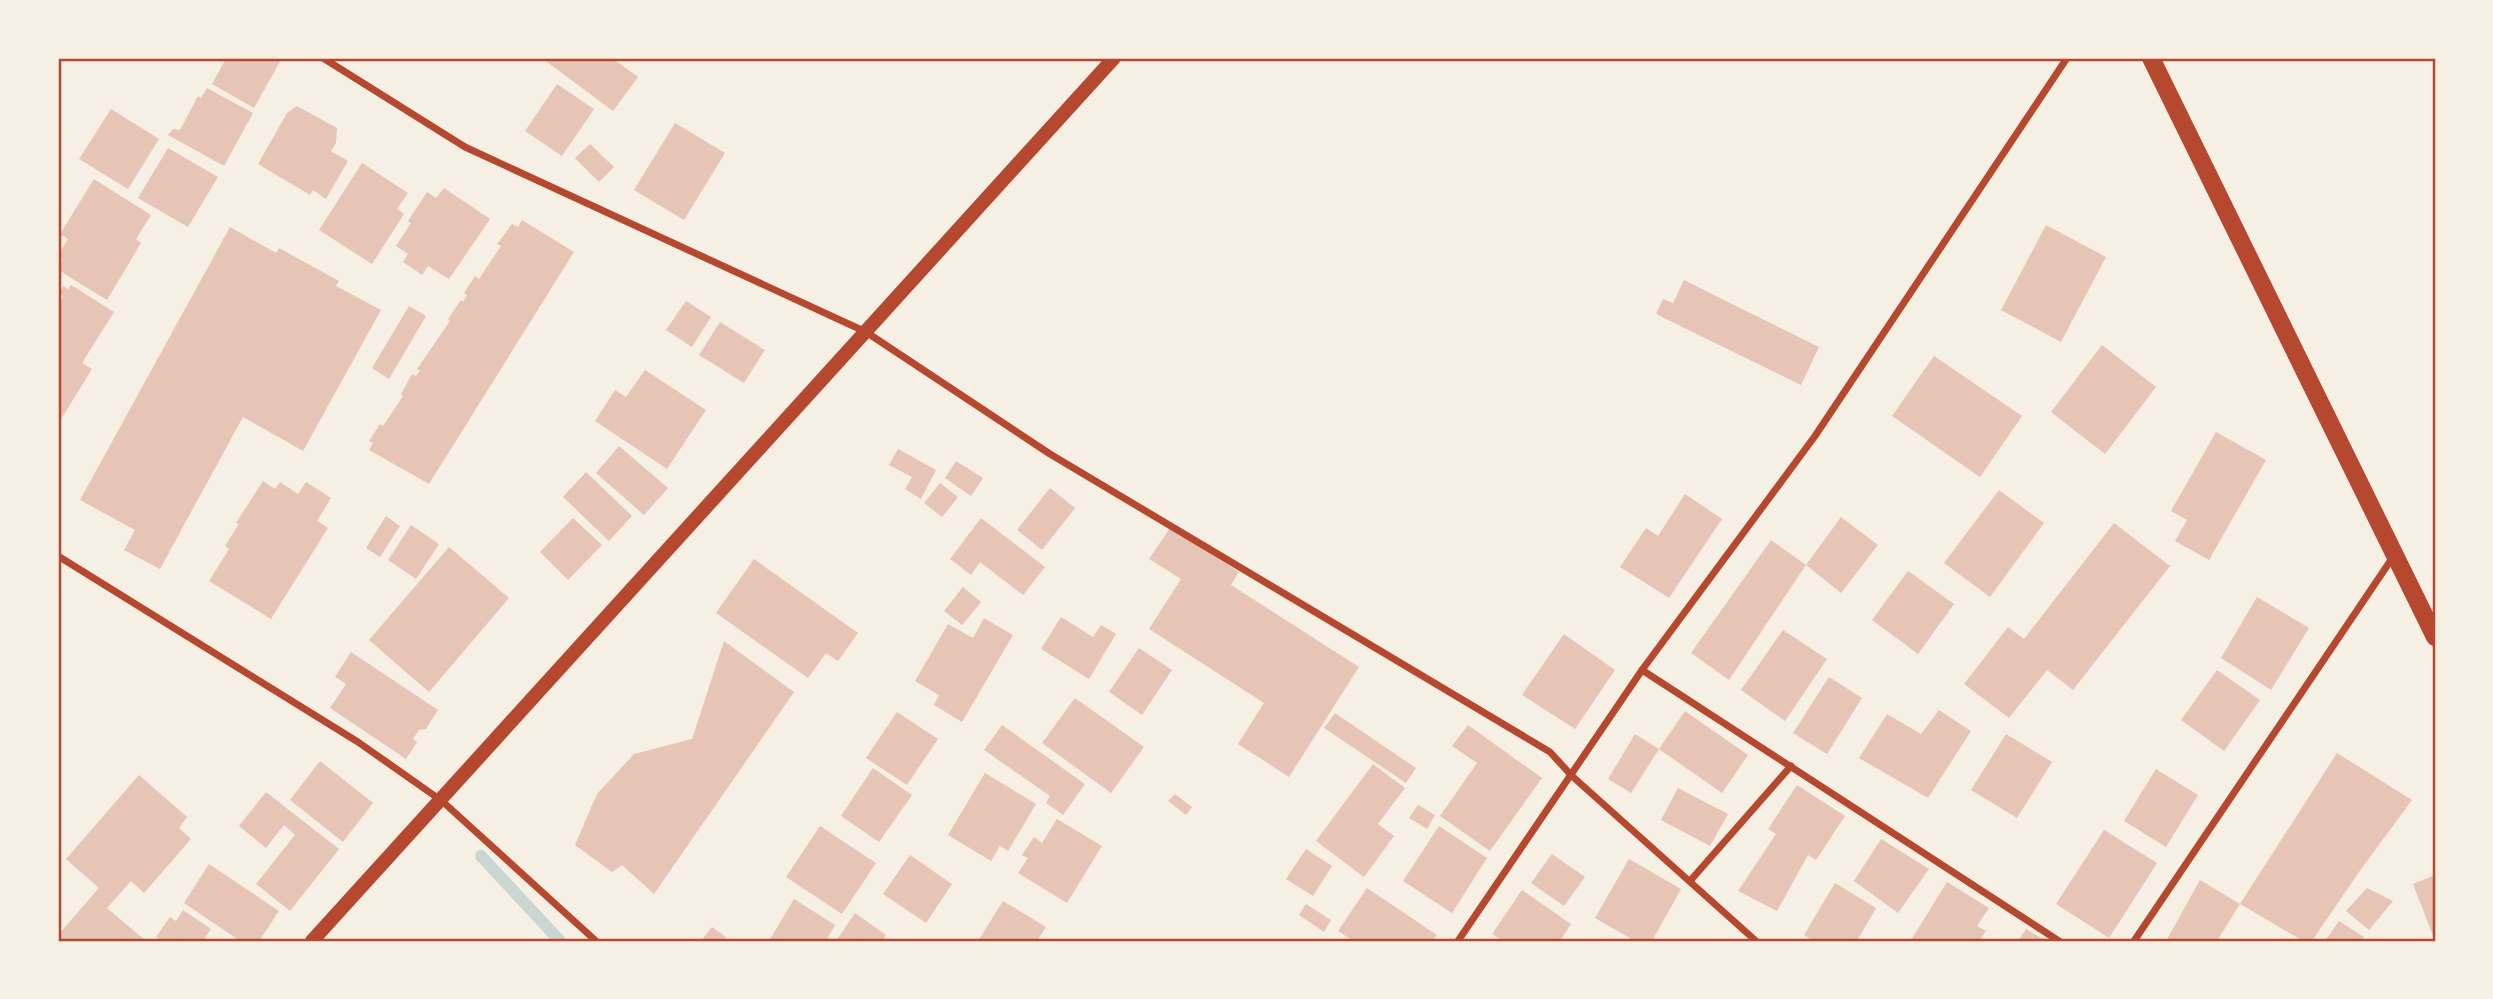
<svg xmlns="http://www.w3.org/2000/svg" width="2493" height="999" viewBox="0 0 2493 999" font-family="'PT Serif',serif">
<style>
.lines{fill:none;stroke-linecap:round;stroke-linejoin:round}
.stream{stroke:#c9d6d2;stroke-width:12}
.building{fill:#e6c5b7}
.minor{stroke:#b5482f;stroke-width:7}
.secondary{stroke:#b5482f;stroke-width:14}
.primary{stroke:#b5482f;stroke-width:18}
.neatline{fill:none;stroke:#b5482f;stroke-width:2.5}
</style>
<rect width="100%" height="100%" fill="#f6efe4"/>
<g class="lines">
<polyline class="stream" points="481,856 560,941"/>
</g>
<g class="building">
<polygon points="226,58 282,58 254,108 212,84"/>
<polygon points="544,58 612,58 638,77 613,111 543,59"/>
<polygon points="557,84 594,109 562,156 525,131"/>
<polygon points="207,88 253,113 224,166 168,135 173,129 180,130 198,96 201,98"/>
<polygon points="297,106 337,128 336,143 331,151 348,161 326,199 313,190 310,195 258,164 287,113"/>
<polygon points="111,109 159,139 128,189 79,159"/>
<polygon points="675,123 725,153 684,220 634,190"/>
<polygon points="590,144 614,167 599,182 575,158"/>
<polygon points="168,148 218,177 188,227 138,198"/>
<polygon points="362,163 408,193 397,209 404,214 372,264 319,230"/>
<polygon points="94,179 151,215 136,239 141,243 107,300 58,270 62,260 58,255 68,239 60,234"/>
<polygon points="444,188 490,219 449,279 428,266 422,275 403,262 408,254 396,246 411,223 408,221 427,192 436,198"/>
<polygon points="522,220 574,252 429,484 369,450 373,443 369,441 380,424 383,426 403,396 401,394 412,374 416,376 420,371 417,369 450,321 448,319 461,300 463,302 467,295 464,293 475,276 479,279 501,246 497,244 512,224 518,227"/>
<polygon points="2046,225 2106,257 2061,342 2001,310"/>
<polygon points="230,227 276,253 279,248 339,281 336,286 381,310 303,451 243,417 160,569 124,550 135,530 80,500"/>
<polygon points="1684,280 1819,347 1801,385 1656,314 1663,299 1673,303"/>
<polygon points="71,285 114,312 82,363 92,369 58,424 58,305 63,296 59,293 63,286 68,289"/>
<polygon points="686,301 711,317 692,347 666,330"/>
<polygon points="409,306 426,316 389,379 372,368"/>
<polygon points="720,322 765,350 744,383 699,355"/>
<polygon points="2102,345 2156,387 2105,454 2051,412"/>
<polygon points="1934,356 2022,416 1980,477 1892,416"/>
<polygon points="645,370 706,410 667,469 595,421 615,390 626,397"/>
<polygon points="2216,432 2266,460 2209,560 2175,541 2187,520 2171,511"/>
<polygon points="619,446 668,488 644,515 596,473"/>
<polygon points="898,449 936,470 921,499 905,489 912,477 889,465"/>
<polygon points="956,461 983,478 971,496 945,478"/>
<polygon points="586,472 632,516 609,541 563,497"/>
<polygon points="263,481 275,489 280,482 298,494 306,482 331,498 317,521 328,528 271,619 209,581 229,549 225,546 239,524 236,523"/>
<polygon points="940,483 958,497 942,517 924,503"/>
<polygon points="1050,488 1075,508 1042,550 1017,530"/>
<polygon points="1999,490 2044,523 1990,597 1944,563"/>
<polygon points="1685,494 1722,519 1669,598 1620,567 1646,528 1658,536"/>
<polygon points="386,516 400,526 380,557 366,548"/>
<polygon points="1841,517 1878,545 1841,593 1806,565 1729,680 1691,653 1771,540 1806,565"/>
<polygon points="573,518 602,545 568,580 540,552"/>
<polygon points="981,518 1045,567 1023,595 980,562 971,575 950,559"/>
<polygon points="2114,523 2170,566 2073,690 2047,670 2009,718 1964,684 2008,627 2024,639"/>
<polygon points="411,525 439,544 416,579 388,560"/>
<polygon points="1170,528 1239,572 1231,585 1359,667 1289,777 1238,744 1264,703 1149,629 1181,579 1149,559"/>
<polygon points="449,547 509,598 429,692 369,640"/>
<polygon points="754,559 858,633 838,661 826,653 808,678 716,613"/>
<polygon points="1908,571 1954,604 1918,654 1872,620"/>
<polygon points="963,587 981,602 962,625 944,611"/>
<polygon points="2257,597 2309,628 2271,690 2221,658"/>
<polygon points="1061,617 1093,637 1101,625 1116,634 1089,679 1041,649"/>
<polygon points="984,618 1013,635 962,722 934,705 939,695 915,681 948,624 973,638"/>
<polygon points="1783,630 1827,659 1785,721 1741,690"/>
<polygon points="1564,634 1615,670 1575,729 1522,695"/>
<polygon points="724,641 794,692 654,894 622,865 612,872 575,845 597,794 634,754 692,739"/>
<polygon points="1139,648 1172,670 1142,715 1109,692"/>
<polygon points="351,652 438,710 426,729 419,730 413,739 417,742 406,759 330,708 346,684 335,677"/>
<polygon points="2217,670 2260,700 2224,751 2181,720"/>
<polygon points="1829,677 1862,698 1827,754 1793,733"/>
<polygon points="1075,698 1144,747 1111,793 1042,743"/>
<polygon points="1939,710 1971,731 1928,798 1859,758 1887,714 1921,734"/>
<polygon points="1685,711 1748,755 1722,793 1659,749"/>
<polygon points="897,712 938,739 907,785 866,758"/>
<polygon points="1335,713 1416,768 1406,783 1324,728"/>
<polygon points="1002,725 1085,784 1063,815 1046,803 1050,796 984,750"/>
<polygon points="1468,725 1542,778 1490,851 1440,816 1477,763 1452,746"/>
<polygon points="1635,734 1659,749 1631,793 1608,779"/>
<polygon points="2006,734 2052,762 2017,818 1971,790"/>
<polygon points="2337,753 2412,800 2359,872 2312,941 2303,941 2240,904"/>
<polygon points="320,761 373,803 343,842 290,800"/>
<polygon points="1373,764 1405,788 1378,824 1394,836 1364,877 1316,841"/>
<polygon points="873,768 912,795 879,842 841,816"/>
<polygon points="2156,769 2198,795 2166,847 2124,821"/>
<polygon points="985,773 1036,804 1008,851 1000,846 991,861 948,835"/>
<polygon points="139,775 187,817 179,828 191,839 144,893 131,881 107,908 146,941 58,941 58,935 99,888 66,859"/>
<polygon points="1797,785 1845,816 1816,860 1808,855 1777,911 1738,891 1776,834 1768,829"/>
<polygon points="1678,788 1728,814 1710,846 1661,820"/>
<polygon points="266,792 339,849 290,911 256,884 295,835 284,825 266,848 239,826"/>
<polygon points="1175,794 1192,807 1186,815 1168,801"/>
<polygon points="1418,805 1435,815 1427,829 1409,818"/>
<polygon points="1057,819 1102,846 1067,903 1018,873 1028,858 1022,855 1034,837 1042,843"/>
<polygon points="820,826 876,863 842,914 786,877"/>
<polygon points="1439,826 1487,858 1452,913 1403,881"/>
<polygon points="2104,830 2157,863 2109,938 2056,904"/>
<polygon points="1881,839 1929,869 1898,913 1854,881"/>
<polygon points="1306,849 1332,866 1313,896 1286,879"/>
<polygon points="1552,854 1585,877 1564,906 1531,883"/>
<polygon points="910,855 952,884 926,923 883,894"/>
<polygon points="1629,859 1681,889 1652,941 1635,941 1595,918"/>
<polygon points="209,864 279,911 259,941 240,941 184,903"/>
<polygon points="2435,875 2435,941 2413,884"/>
<polygon points="2200,880 2240,904 2217,941 2166,941"/>
<polygon points="1947,882 1989,908 1977,926 1986,931 1979,941 1913,941 1911,940"/>
<polygon points="1835,883 1876,908 1857,941 1813,941 1804,935"/>
<polygon points="1367,888 1437,935 1432,941 1353,941 1338,931"/>
<polygon points="2367,888 2393,901 2369,930 2346,911"/>
<polygon points="1522,890 1571,924 1560,941 1503,941 1492,934"/>
<polygon points="794,899 835,925 826,941 769,941"/>
<polygon points="1003,901 1046,927 1037,941 978,941"/>
<polygon points="1306,904 1331,920 1324,932 1299,915"/>
<polygon points="183,910 211,929 203,941 163,941 156,937 170,917 176,921"/>
<polygon points="855,913 886,935 882,941 836,941"/>
<polygon points="2339,921 2364,937 2361,941 2325,941"/>
<polygon points="712,927 726,937 723,941 701,941"/>
<polygon points="2026,929 2046,941 2018,941"/>
</g>
<g class="lines">
<g class="minor">
<polyline points="323,58 465,147 866,332 1050,454 1550,752 1572,776 1756,941"/>
<polyline points="58,556 358,742 442,801 596,941"/>
<polyline points="1642,670 2059,941"/>
<polyline points="1690,881 1791,766"/>
<polyline points="1458,941 1642,670 1815,436 2067,58"/>
<polyline points="2134,941 2393,557"/>
</g>
<polyline class="secondary" points="312,941 1114,58"/>
<polyline class="primary" points="2151,58 2435,637"/>
</g>
<rect width="2493" height="999" fill="none" stroke="#f6efe4" stroke-width="119"/>
<rect x="60" y="60" width="2374" height="880" class="neatline"/>
</svg>
